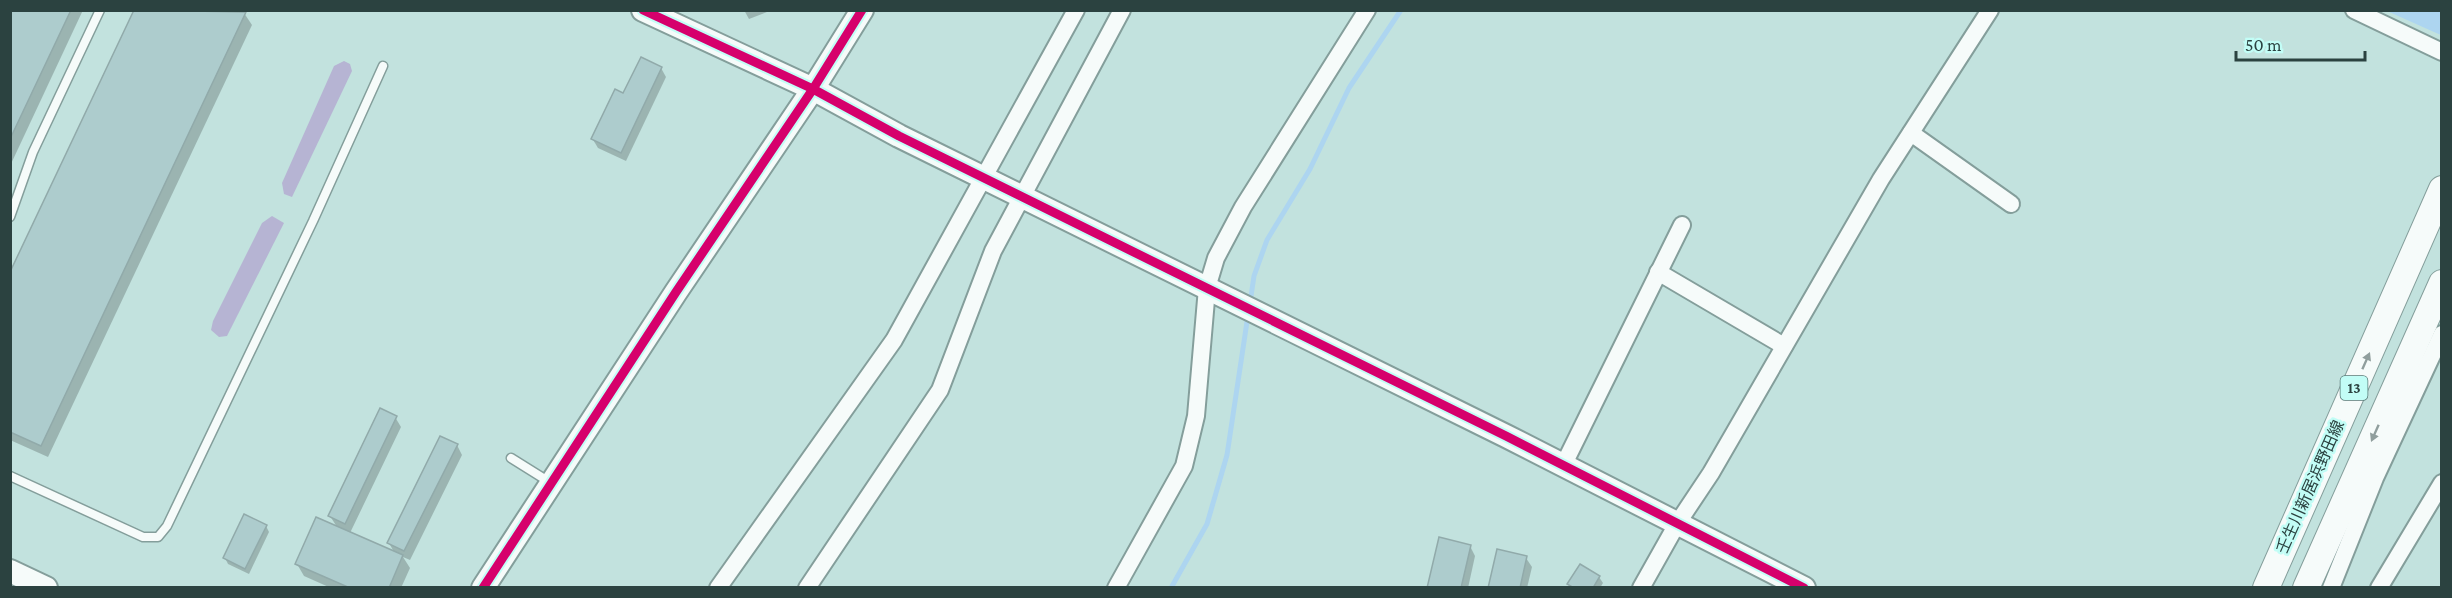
<svg xmlns="http://www.w3.org/2000/svg" width="2452" height="598" viewBox="0 0 2452 598" font-family="'Crimson Pro','Noto Sans JP',serif">
<style>
.forest{fill:#b6b4d3}
.water{fill:#add5f0}
.shadow{fill:#0003}
.lines{fill:none;stroke-linecap:round;stroke-linejoin:round}
.stream{stroke:#add5f0;stroke-width:5}
.building{fill:#adcccd;stroke:#91aaaa;stroke-width:1.5}
.lane-casing{stroke:#849e9b;stroke-width:11}
.street-casing{stroke:#849e9b;stroke-width:20}
.secondary-casing{stroke:#849e9b;stroke-width:26}
.primary-casing{stroke:#849e9b;stroke-width:28}
.lane{stroke:#f6fbfa;stroke-width:8}
.street{stroke:#f6fbfa;stroke-width:16}
.secondary{stroke:#f6fbfa;stroke-width:22}
.primary{stroke:#f6fbfa;stroke-width:26}
.cycleway-casing{stroke:#c2fdf6;stroke-width:13}
.cycleway{stroke:#d6006c;stroke-width:9}
.oneway{fill:#909e9d}
.labels{text-anchor:middle;dominant-baseline:central;stroke-width:5;stroke-linejoin:round;paint-order:stroke}
.shield{fill:#c2fdf6;stroke:#587a77;stroke-width:1.5}
.shield-label{font-size:15px;font-weight:bold;fill:#2b4240}
.street-label{font-size:16px;fill:#2b4240;stroke:#c2fdf6}
</style>
<rect width="100%" height="100%" fill="#c2e2de"/>
<g class="forest">
<polygon points="344,61 350,64 352,71 292,197 284,194 282,183 334,66"/>
<polygon points="272,216 284,223 227,336 219,337 211,330 213,321 262,223"/>
</g>
<polygon class="water" points="2387,11 2441,11 2441,35 2434,32"/>
<g class="shadow">
<polygon points="10,10 83,10 10,166"/>
<polygon points="135,10 239,10 244,13 252,25 48,457 10,440 10,275"/>
<polygon points="744,10 772,10 749,19"/>
<polygon points="661,68 666,77 626,161 598,148 592,138 624,95"/>
<polygon points="395,417 401,427 350,533 394,552 389,543 457,445 462,455 410,560 403,557 410,568 401,588 331,588 304,576 297,564 337,527 330,516"/>
<polygon points="266,526 269,532 249,574 228,564 225,558"/>
<polygon points="1470,546 1475,556 1468,588 1428,588"/>
<polygon points="1526,558 1532,567 1527,588 1490,588"/>
<polygon points="1580,566 1599,577 1603,583 1600,588 1571,588 1569,584"/>
</g>
<g class="lines">
<g class="stream">
<polyline points="1250,303 1254,276 1267,240 1310,169 1349,88 1401,10"/>
<polyline points="1171,588 1207,524 1227,455 1248,315"/>
</g>
</g>
<g class="building">
<polygon points="10,10 71,10 10,139"/>
<polygon points="134,10 246,12 41,446 10,432 10,272"/>
<polygon points="641,57 662,67 621,153 591,139 615,89 623,93"/>
<polygon points="380,408 397,416 345,524 328,516"/>
<polygon points="440,436 458,444 404,551 387,543"/>
<polygon points="244,514 267,525 245,569 223,558"/>
<polygon points="316,517 403,555 389,588 350,588 295,564"/>
<polygon points="1439,537 1471,545 1461,588 1427,588"/>
<polygon points="1497,549 1527,556 1520,588 1488,588"/>
<polygon points="1580,564 1600,576 1593,588 1574,588 1567,584"/>
</g>
<g class="lines">
<defs>
<g id="lane">
<polyline points="10,217 33,152 100,10"/>
<polyline points="511,458 551,483"/>
<polyline points="10,476 143,537 158,537 167,526 313,221 383,66"/>
</g>
<g id="street">
<polyline points="2354,10 2442,52"/>
<polyline points="1911,133 2011,204"/>
<polyline points="1658,272 1784,346"/>
<polyline points="1563,466 1682,225"/>
<polyline points="718,588 894,340 1076,10"/>
<polyline points="807,588 940,390 993,251 1122,10"/>
<polyline points="1116,588 1184,466 1196,416 1207,288 1216,258 1243,207 1367,10"/>
<polyline points="1641,588 1677,524 1711,473 1881,179 1990,10"/>
<polyline points="2331,588 2375,478 2442,334"/>
<polyline points="2379,588 2442,483"/>
</g>
<g id="secondary">
<polyline points="643,10 813,89 899,136 1506,436 1804,588"/>
<polyline points="10,571 46,588"/>
<polyline points="483,588 676,292 813,89 862,10"/>
</g>
<g id="primary">
<polyline points="2266,588 2442,189"/>
<polyline points="2306,588 2442,283"/>
</g>
</defs>
<use href="#lane" class="lane-casing"/>
<use href="#street" class="street-casing"/>
<use href="#secondary" class="secondary-casing"/>
<use href="#primary" class="primary-casing"/>
<use href="#lane" class="lane"/>
<use href="#street" class="street"/>
<use href="#secondary" class="secondary"/>
<use href="#primary" class="primary"/>
<defs>
<g id="cycleway">
<polyline points="643,10 813,89 899,136 1506,436 1804,588"/>
<polyline points="483,588 676,292 813,89 862,10"/>
</g>
</defs>
<use href="#cycleway" class="cycleway-casing"/>
<use href="#cycleway" class="cycleway"/>
</g>
<defs><path id="oneway-solid" d="M-6-.8H1V-3.2L6.5 0L1 3.2V.8H-6Z" transform="scale(1.5)"/></defs>
<g class="oneway">
<use href="#oneway-solid" transform="translate(2366 361) rotate(-66)"/>
<use href="#oneway-solid" transform="translate(2375 433) rotate(114)"/>
</g>
<g class="labels">
<rect class="shield" x="2340.5" y="376" width="27" height="24" rx="4.5"/>
<g class="shield-label">
<text x="2354" y="388">13</text>
</g>
<g class="street-label">
<text transform="translate(2310 487) rotate(-66)">壬生川新居浜野田線</text>
</g>
</g>
<rect width="2452" height="598" fill="none" stroke="#2b4240" stroke-width="24"/>
<path d="M2236 51v9h129v-9" fill="none" stroke="#2b4240" stroke-width="3"/>
<text x="2245" y="51" font-size="18" fill="#2b4240" stroke="#c2fdf6" stroke-width="4.5" paint-order="stroke">50 m</text>
</svg>
